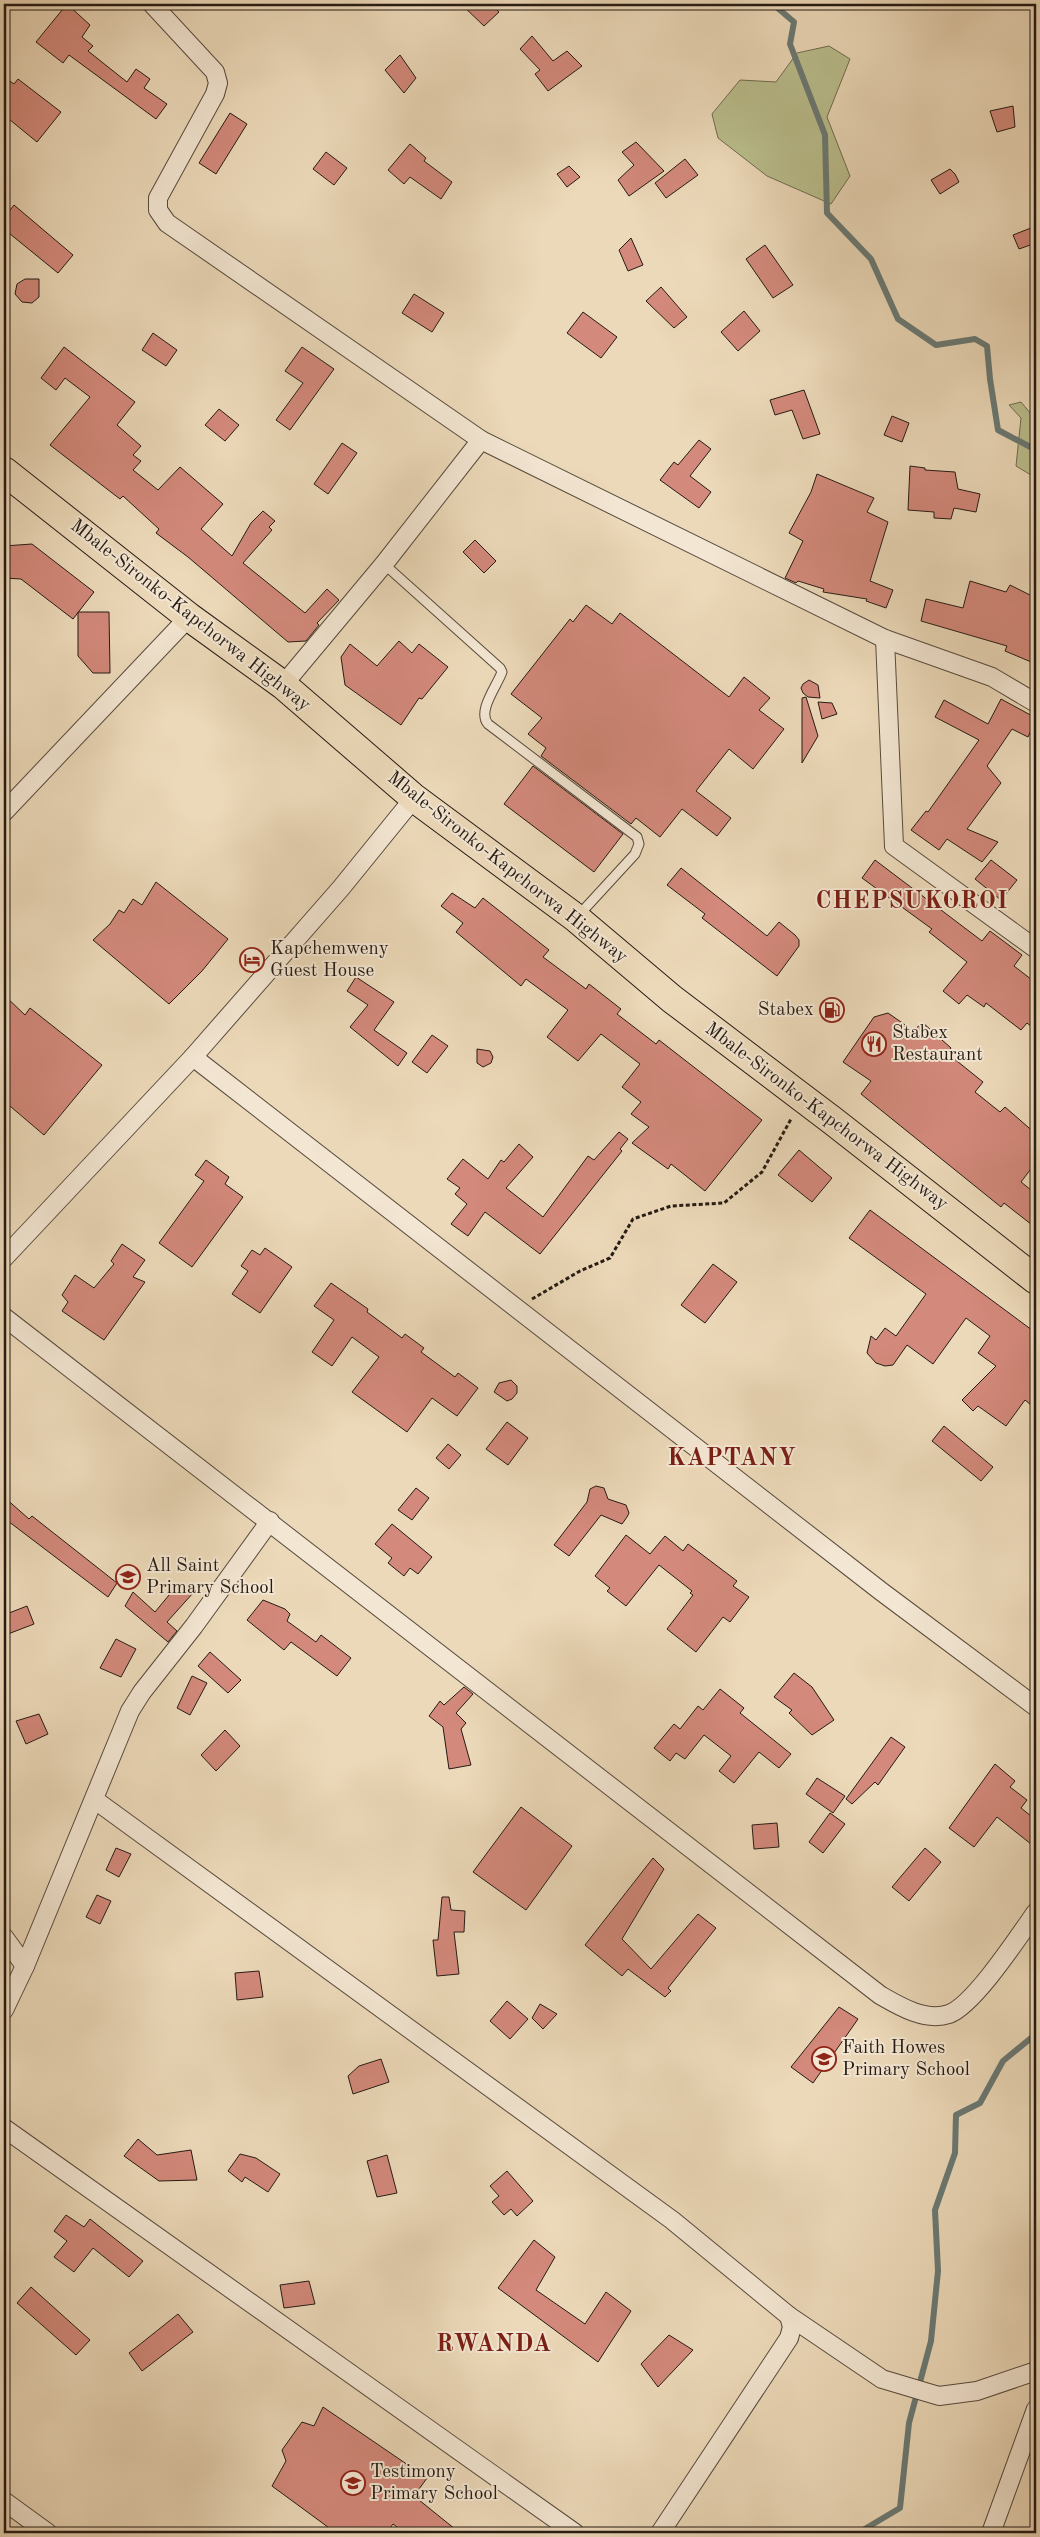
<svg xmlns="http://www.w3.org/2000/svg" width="1040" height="2537" viewBox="0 0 1040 2537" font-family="'Old Standard TT',serif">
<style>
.green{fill:#babe8d;stroke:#706c50}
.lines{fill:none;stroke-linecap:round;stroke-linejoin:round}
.stream{stroke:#6b7a75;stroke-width:6}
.building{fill:#d3897b;stroke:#251b14}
.lane-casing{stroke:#574a3d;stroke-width:11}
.street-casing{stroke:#574a3d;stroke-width:20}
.primary-casing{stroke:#251b14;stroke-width:30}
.path{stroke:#251b14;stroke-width:3;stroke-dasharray:4 2.5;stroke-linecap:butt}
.lane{stroke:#f3e6d2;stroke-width:9}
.street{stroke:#f3e6d2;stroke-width:18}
.primary{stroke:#ecd9b9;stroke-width:28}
.labels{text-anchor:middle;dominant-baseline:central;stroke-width:4;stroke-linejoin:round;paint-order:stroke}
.street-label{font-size:19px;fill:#251b14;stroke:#f3e6d2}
.poi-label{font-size:19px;fill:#251b14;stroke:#f3e6d2;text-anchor:start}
.district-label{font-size:24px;font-weight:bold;letter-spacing:1px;fill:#7a1f14;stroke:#f3e6d2}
</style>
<rect width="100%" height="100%" fill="#ecd9b9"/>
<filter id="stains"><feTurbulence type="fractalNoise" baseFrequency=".004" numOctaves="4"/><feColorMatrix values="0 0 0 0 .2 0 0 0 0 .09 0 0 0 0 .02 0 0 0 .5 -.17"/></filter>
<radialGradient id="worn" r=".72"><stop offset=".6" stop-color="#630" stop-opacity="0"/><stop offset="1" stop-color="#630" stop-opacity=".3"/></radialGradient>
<g class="green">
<polygon points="829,46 850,59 827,117 850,176 831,204 767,176 718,138 712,114 740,80 776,82 797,53"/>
<polygon points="1021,402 1036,420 1036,478 1016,466 1021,418 1009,405"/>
</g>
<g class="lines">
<g class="stream">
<polyline points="773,4 794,22 790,44 825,135 827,213 871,259 898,319 936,345 975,339 987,346 990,379 998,430 1036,450"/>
<polyline points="858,2533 900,2508 909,2423 931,2341 938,2271 935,2210 955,2153 956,2115 980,2103 1003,2061 1036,2034"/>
</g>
</g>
<g class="building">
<polygon points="67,4 90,25 82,37 93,46 88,51 127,82 136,69 150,79 144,88 167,104 156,119 69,55 63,63 36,42"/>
<polygon points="461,4 491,4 499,12 484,26"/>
<polygon points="532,36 553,61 567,51 582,66 548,91 535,74 540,70 520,49"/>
<polygon points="400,55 416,78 404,93 385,70"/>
<polygon points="4,77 14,84 18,79 61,112 37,142 4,115"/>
<polygon points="1013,106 1015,127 997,132 990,111"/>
<polygon points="230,113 247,124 216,174 199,163"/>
<polygon points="636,142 664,171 629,196 618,180 634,165 622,152"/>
<polygon points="410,144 426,158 424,161 452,182 441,199 410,177 404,184 388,170"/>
<polygon points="326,152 347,168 334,185 313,169"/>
<polygon points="685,159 698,175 666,198 655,183"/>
<polygon points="569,166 580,177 567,187 557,174"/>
<polygon points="950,169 955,174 959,182 940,194 931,180"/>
<polygon points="14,205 73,255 58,273 4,229 4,218"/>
<polygon points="1036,226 1036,243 1019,249 1013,235"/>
<polygon points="631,238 643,265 628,271 619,250"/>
<polygon points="765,245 793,285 773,298 746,259"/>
<polygon points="25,279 39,279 39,297 32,303 22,302 15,294 17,284"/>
<polygon points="661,287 687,317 674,328 646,301"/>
<polygon points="414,294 444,313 432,332 402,313"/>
<polygon points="744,311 760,331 738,351 721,332"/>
<polygon points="583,312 617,337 601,358 567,333"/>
<polygon points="153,333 177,350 166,366 142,350"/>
<polygon points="64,347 135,402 117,425 141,446 133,455 141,461 133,470 158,490 180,467 223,504 201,529 232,556 251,523 263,511 275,521 269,527 272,530 243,563 305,613 327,589 339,600 317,623 319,625 306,641 288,642 188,557 156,533 159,529 123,496 120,499 50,445 90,397 65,378 56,390 41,378"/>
<polygon points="302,347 334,369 290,430 276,420 303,383 285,371"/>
<polygon points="804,390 820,434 803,439 792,410 775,415 770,400"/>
<polygon points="219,409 239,425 225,441 205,425"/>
<polygon points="892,416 909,423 902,442 884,435"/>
<polygon points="699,440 711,449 690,476 711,492 699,508 660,480 674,462 678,465"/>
<polygon points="342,443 357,453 328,494 314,484"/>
<polygon points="910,466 925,468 925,470 955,472 958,489 980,494 976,512 954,508 951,519 934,518 934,512 908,510"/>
<polygon points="817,474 874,498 867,512 888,522 870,581 893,590 886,608 866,601 867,599 823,592 824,589 798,581 796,583 785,578 803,541 789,533 811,492"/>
<polygon points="475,540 496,561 484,573 463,552"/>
<polygon points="32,544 94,592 73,619 21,579 4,578 4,546"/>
<polygon points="970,581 1006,592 1010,585 1036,598 1036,664 1005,651 1007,646 921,621 926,599 963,608"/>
<polygon points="586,605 612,624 620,613 729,697 744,677 770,698 759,710 784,729 753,769 729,749 696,791 731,818 717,836 682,809 660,837 636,818 631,824 541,756 546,748 528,734 542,718 511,694 570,619 573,622"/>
<polygon points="78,612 109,612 110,673 93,673 78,656"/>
<polygon points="399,641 412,653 419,644 448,667 422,699 419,698 401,725 345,685 341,657 350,644 377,666"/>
<polygon points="809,680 818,685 820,698 808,697 803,693 801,688 803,684"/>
<polygon points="806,697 818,736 802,763 802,698"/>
<polygon points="1001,699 1036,718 1036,720 1028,737 1012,729 987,766 1001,783 967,829 998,842 982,862 947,839 939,850 911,830 926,811 928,812 979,740 935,717 944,700 988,724"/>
<polygon points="818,702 832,703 837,714 822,719"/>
<polygon points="533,766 623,834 594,872 504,804"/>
<polygon points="875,860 982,941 990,931 1022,955 1014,966 1036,983 1036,1030 1027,1023 1021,1030 986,1003 984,1007 967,995 959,1004 943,991 967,962 929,932 932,929 862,878"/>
<polygon points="991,860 1017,880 1001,900 975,879"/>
<polygon points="681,868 767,936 779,922 795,935 799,940 799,946 777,976 702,918 705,914 667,885"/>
<polygon points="156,882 228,939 202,971 169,1004 93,940 110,924 119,910 124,913 133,899 142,905"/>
<polygon points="452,893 475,908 483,898 549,950 543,957 586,989 589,984 621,1009 617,1014 656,1044 659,1040 762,1120 705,1191 671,1164 668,1169 632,1143 649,1127 631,1114 641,1102 622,1087 640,1064 601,1034 578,1061 547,1037 568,1010 526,979 521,986 456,932 463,923 441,906"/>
<polygon points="356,977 394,1002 374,1030 407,1053 398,1066 350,1027 368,1005 347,991"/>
<polygon points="4,995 25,1015 30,1008 102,1065 44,1135 4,1101"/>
<polygon points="888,1013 914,1031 922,1022 951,1048 947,1053 983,1082 975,1092 1000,1112 1005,1107 1036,1134 1036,1162 1021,1182 1036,1194 1036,1228 1004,1203 1001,1207 861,1094 871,1081 843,1062 874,1017"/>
<polygon points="432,1035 448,1046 427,1073 412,1062"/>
<polygon points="477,1049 490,1051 493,1057 491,1063 483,1067 477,1063"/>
<polygon points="619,1132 628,1139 620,1149 622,1151 540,1254 485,1212 468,1236 451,1224 467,1204 455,1194 460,1188 447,1179 463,1159 488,1179 501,1160 504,1162 519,1144 533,1157 506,1188 543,1217 588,1156 594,1160"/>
<polygon points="799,1150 832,1178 812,1202 778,1175"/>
<polygon points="206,1160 229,1177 225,1184 243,1197 192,1267 159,1243 204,1181 195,1175"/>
<polygon points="870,1210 1036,1333 1036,1409 1025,1400 1006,1426 978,1406 973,1411 962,1400 996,1366 978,1353 990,1336 966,1318 933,1364 907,1345 893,1365 885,1366 876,1363 867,1353 871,1336 876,1340 885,1328 896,1336 926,1294 849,1238"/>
<polygon points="122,1244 145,1260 133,1277 145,1282 104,1340 62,1311 68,1302 62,1295 75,1275 94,1288 114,1264 111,1261"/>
<polygon points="265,1248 292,1267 260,1313 232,1294 248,1271 241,1266 252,1250 260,1255"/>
<polygon points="713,1264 737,1282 705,1323 681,1305"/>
<polygon points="331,1283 368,1309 367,1312 402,1338 405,1334 424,1348 421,1352 455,1377 458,1373 478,1388 457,1416 432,1398 407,1432 352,1392 379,1357 352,1337 332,1366 312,1352 334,1320 314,1306"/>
<polygon points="511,1380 517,1386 517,1393 512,1399 507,1401 494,1392 499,1383"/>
<polygon points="507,1422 528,1438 508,1465 486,1449"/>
<polygon points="944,1426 993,1467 981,1481 932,1441"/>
<polygon points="448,1444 461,1455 449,1469 436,1458"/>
<polygon points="596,1486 604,1488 608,1499 626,1505 629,1513 627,1517 622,1524 601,1515 569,1556 554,1545 587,1502 590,1489"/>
<polygon points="416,1488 429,1498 412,1520 398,1510"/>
<polygon points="4,1497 29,1519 32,1516 117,1583 108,1597 4,1518"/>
<polygon points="392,1524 432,1557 418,1574 410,1568 404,1576 388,1563 392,1558 375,1544"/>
<polygon points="626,1535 650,1554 665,1536 683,1551 688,1544 737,1581 733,1586 749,1597 730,1622 723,1617 696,1652 667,1629 693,1595 690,1593 692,1591 659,1565 626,1606 607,1591 610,1588 595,1576"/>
<polygon points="179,1583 193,1593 167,1622 177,1631 168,1642 125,1606 133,1592 155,1612"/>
<polygon points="263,1600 285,1609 290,1614 287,1621 316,1642 321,1635 351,1658 337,1676 291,1642 284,1650 247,1620"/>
<polygon points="27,1606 34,1624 8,1634 4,1615"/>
<polygon points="116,1639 136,1649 121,1677 100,1668"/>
<polygon points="210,1652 241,1680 228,1693 198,1666"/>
<polygon points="794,1673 812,1687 834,1720 812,1735 789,1713 792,1710 774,1697"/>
<polygon points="192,1676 207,1683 190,1715 177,1708"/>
<polygon points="464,1687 473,1694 456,1713 466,1723 461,1729 471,1765 449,1769 443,1727 429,1716 440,1701 444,1705"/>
<polygon points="720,1689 744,1708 740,1713 791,1754 779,1768 759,1752 734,1783 719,1771 731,1756 704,1735 685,1759 676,1753 670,1761 654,1748 674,1724 680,1729 698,1706 703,1710"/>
<polygon points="39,1714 48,1734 26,1744 16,1721"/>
<polygon points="225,1730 240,1746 216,1771 201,1755"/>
<polygon points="891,1737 905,1747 878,1785 875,1782 852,1804 846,1799"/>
<polygon points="995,1764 1015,1781 1010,1787 1027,1800 1021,1808 1036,1820 1036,1848 997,1817 974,1847 949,1828"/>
<polygon points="817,1778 845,1796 833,1813 806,1794"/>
<polygon points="521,1807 572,1846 526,1910 473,1872"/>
<polygon points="830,1813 845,1824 823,1853 809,1842"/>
<polygon points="777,1823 779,1847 754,1849 752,1825"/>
<polygon points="116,1848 131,1854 119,1877 106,1870"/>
<polygon points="925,1848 941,1862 909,1901 892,1887"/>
<polygon points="653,1858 664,1869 622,1939 651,1969 698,1914 716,1928 668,1988 671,1991 665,1997 628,1969 622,1976 585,1945"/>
<polygon points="97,1895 111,1901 100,1924 86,1917"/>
<polygon points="442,1897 449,1897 451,1910 465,1911 464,1932 454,1932 459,1974 437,1976 433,1940 438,1940"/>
<polygon points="259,1971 263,1997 237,2000 235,1973"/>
<polygon points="507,2001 528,2019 510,2039 490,2021"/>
<polygon points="540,2004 557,2014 543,2029 532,2018"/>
<polygon points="839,2007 858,2019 813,2083 791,2067"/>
<polygon points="381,2059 389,2082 353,2094 348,2076 359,2066"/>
<polygon points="138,2139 157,2155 191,2150 197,2180 159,2181 124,2156"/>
<polygon points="240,2154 256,2158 280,2174 268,2192 245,2177 242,2182 228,2171"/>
<polygon points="387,2155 397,2193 377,2197 367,2161"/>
<polygon points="507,2171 533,2201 517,2216 511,2209 504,2215 492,2202 499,2196 490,2186"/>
<polygon points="66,2215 84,2227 90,2219 143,2261 129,2277 93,2248 74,2272 54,2257 67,2241 54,2231"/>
<polygon points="534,2240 555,2257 536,2290 585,2324 606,2292 631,2311 598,2362 498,2288"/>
<polygon points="309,2281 315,2304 284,2308 280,2285"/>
<polygon points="31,2287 90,2340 76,2355 17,2303"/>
<polygon points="178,2314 193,2332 142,2371 129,2353"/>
<polygon points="669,2335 693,2350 658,2387 641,2364"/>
<polygon points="323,2407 427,2478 414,2496 460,2533 405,2533 393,2524 386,2533 336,2533 272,2486 286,2461 282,2450 302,2422 314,2426"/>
</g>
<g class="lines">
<defs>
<path id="lane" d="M384,564L500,668L502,672C497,686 477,711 488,724L637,837L639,844L635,854L578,916"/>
<g id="street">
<polyline points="152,4 215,72 218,83 215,94 158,198 158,210 167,223 481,440"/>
<polyline points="885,639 894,846 1036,949"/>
<polyline points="283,685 384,564 481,440 885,639 992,677 1036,703"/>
<polyline points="4,812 189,617"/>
<polyline points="193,1057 882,1592 1036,1707"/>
<polyline points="4,1258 193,1057 341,888 414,798"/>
<path d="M4,1317L880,1995C899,2006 925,2022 949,2014C974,2005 1019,1936 1036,1912"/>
<polyline points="95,1800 672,2220 789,2316 792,2327 789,2338 660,2533"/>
<polyline points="4,1937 25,1966"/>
<polyline points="4,2010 25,1966 130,1711 142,1692 194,1626 270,1521"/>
<polyline points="4,2128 575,2533"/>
<polyline points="789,2316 882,2379 939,2396 977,2391 1036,2371"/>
<polyline points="4,2501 48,2533"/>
<polyline points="991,2533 1036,2409"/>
</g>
<polyline id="primary" points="4,471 189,617 283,685 414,798 576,918 672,999 833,1121 1036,1280"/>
</defs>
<use href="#lane" class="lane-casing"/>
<use href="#street" class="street-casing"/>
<use href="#primary" class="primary-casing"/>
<polyline class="path" points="532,1299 580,1271 610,1258 633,1219 671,1206 724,1203 762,1172 791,1119"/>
<use href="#lane" class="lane"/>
<use href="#street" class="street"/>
<use href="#primary" class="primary"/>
</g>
<defs>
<symbol id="hotel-ring" viewBox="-11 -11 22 22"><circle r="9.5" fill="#f3e6d2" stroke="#8f2418" stroke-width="1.5"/><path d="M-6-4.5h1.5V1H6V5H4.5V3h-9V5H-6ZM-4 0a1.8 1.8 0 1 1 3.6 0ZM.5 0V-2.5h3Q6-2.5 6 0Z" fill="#8f2418"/></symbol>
<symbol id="fuel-ring" viewBox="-11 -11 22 22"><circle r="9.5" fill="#f3e6d2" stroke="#8f2418" stroke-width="1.5"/><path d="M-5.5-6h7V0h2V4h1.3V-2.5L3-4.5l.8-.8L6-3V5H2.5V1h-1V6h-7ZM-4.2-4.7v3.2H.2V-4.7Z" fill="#8f2418"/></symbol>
<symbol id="restaurant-ring" viewBox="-11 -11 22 22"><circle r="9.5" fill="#f3e6d2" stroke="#8f2418" stroke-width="1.5"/><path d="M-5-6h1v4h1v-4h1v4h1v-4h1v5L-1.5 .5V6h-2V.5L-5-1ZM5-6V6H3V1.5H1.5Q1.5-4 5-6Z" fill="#8f2418"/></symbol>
<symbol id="school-ring" viewBox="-11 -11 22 22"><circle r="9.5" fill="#f3e6d2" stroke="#8f2418" stroke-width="1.5"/><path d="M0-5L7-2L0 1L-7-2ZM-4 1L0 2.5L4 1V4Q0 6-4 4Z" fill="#8f2418"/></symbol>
</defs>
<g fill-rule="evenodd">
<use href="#hotel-ring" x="238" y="946" width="28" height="28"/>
<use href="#fuel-ring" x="818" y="996" width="28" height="28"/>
<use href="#restaurant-ring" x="860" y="1030" width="28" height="28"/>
<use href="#school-ring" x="114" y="1563" width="28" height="28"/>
<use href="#school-ring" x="810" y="2045" width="28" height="28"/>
<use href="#school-ring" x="339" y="2469" width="28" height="28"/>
</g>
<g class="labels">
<g class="street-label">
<text transform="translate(190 616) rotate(38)">Mbale-Sironko-Kapchorwa Highway</text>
<text transform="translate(507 868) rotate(38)">Mbale-Sironko-Kapchorwa Highway</text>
<text transform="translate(826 1117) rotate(37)">Mbale-Sironko-Kapchorwa Highway</text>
</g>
<g class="poi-label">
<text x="270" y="949">Kapchemweny<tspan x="270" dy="22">Guest House</tspan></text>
<text x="814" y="1010" text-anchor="end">Stabex</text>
<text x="892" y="1033">Stabex<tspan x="892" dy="22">Restaurant</tspan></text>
<text x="146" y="1566">All Saint<tspan x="146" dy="22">Primary School</tspan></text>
<text x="842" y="2048">Faith Howes<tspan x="842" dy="22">Primary School</tspan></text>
<text x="370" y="2472">Testimony<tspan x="370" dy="22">Primary School</tspan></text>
</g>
<g class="district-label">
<text x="912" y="902">CHEPSUKOROI</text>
<text x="732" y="1459">KAPTANY</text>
<text x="494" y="2345">RWANDA</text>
</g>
</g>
<rect width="1040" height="2537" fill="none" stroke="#ecd9b9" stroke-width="20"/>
<rect x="5" y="5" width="1030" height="2527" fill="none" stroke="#251b14" stroke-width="2.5"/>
<rect x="10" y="10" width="1020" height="2517" fill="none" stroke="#251b14"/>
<rect width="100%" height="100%" filter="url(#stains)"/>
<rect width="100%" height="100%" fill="url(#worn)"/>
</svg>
